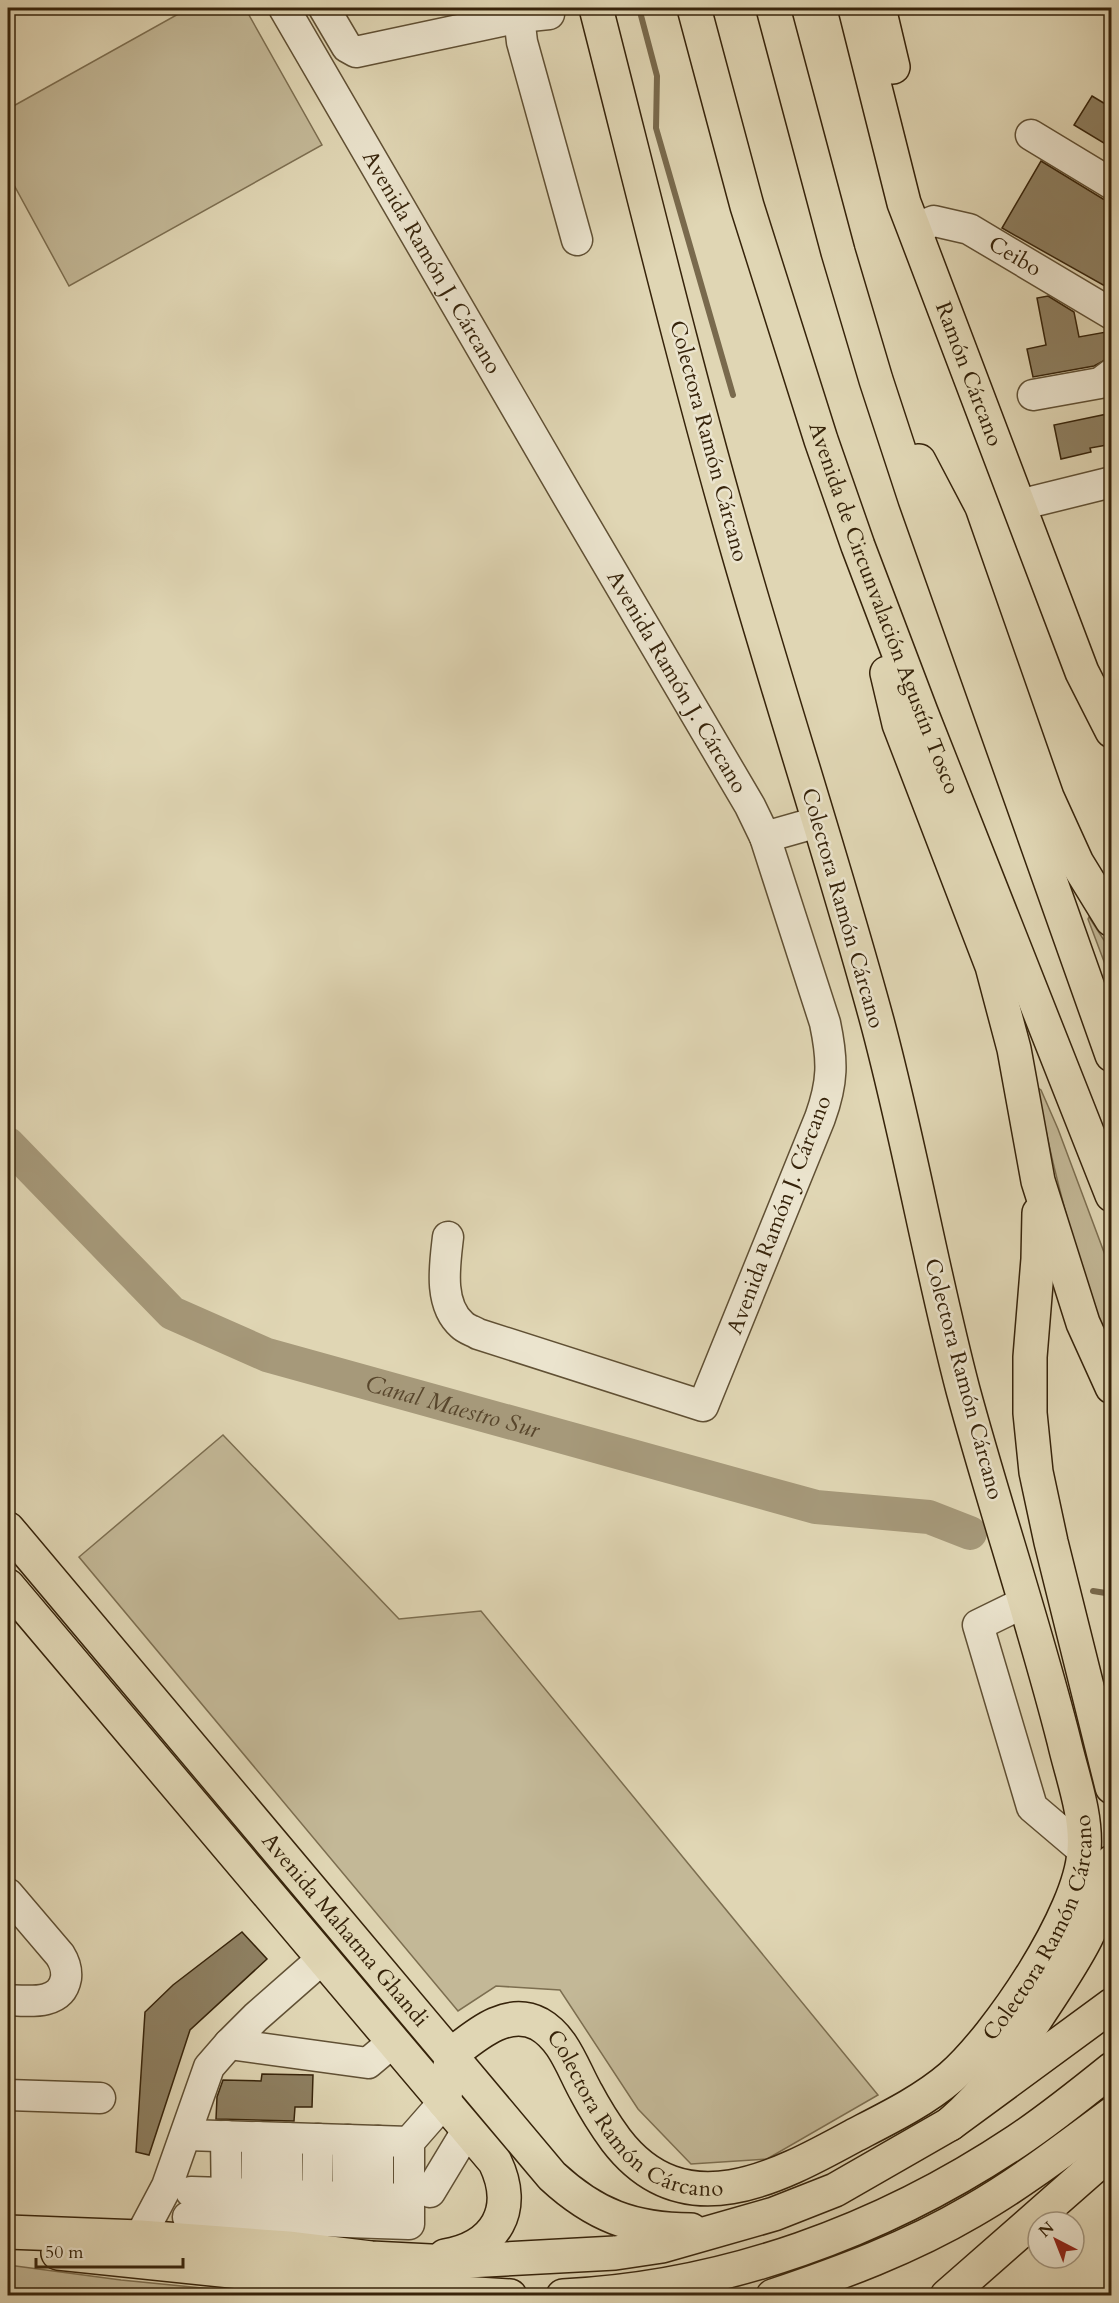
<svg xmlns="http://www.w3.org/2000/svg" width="1119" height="2303" viewBox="0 0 1119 2303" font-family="Cardo,serif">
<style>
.green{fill:#c3b897;stroke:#7c6e50;stroke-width:1.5}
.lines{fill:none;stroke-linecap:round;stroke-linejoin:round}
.stream{stroke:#796a4d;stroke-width:6}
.river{stroke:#a6997a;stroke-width:34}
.building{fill:#8e8062;stroke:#36230a;stroke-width:1.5}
.minor-casing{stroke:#605034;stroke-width:33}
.major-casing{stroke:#36230a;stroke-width:36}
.highway-casing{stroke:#36230a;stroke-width:36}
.minor{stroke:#ebe4ce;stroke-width:30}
.major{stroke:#e0d6b4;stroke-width:33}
.highway{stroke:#e0d6b4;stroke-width:33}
.labels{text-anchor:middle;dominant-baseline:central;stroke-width:5;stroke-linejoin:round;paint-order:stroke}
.street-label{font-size:22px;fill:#36230a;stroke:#ebe4ce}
.water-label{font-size:24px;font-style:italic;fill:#58462c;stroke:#ebe4ce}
</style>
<rect width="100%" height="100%" fill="#e0d6b4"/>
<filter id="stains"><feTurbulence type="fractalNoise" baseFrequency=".00333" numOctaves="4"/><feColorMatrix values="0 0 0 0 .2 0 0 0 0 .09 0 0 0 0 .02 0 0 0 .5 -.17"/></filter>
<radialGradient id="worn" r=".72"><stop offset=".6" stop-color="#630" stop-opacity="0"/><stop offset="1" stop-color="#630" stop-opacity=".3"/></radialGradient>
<g class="green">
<polygon points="189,8 245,8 322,145 69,286 8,174 8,109"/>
<polygon points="1089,917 1111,951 1111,980 1088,919"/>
<path d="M1038,1088L1041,1090L1058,1129L1111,1271V1352C1096,1321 1087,1289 1078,1256C1062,1201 1047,1145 1038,1088Z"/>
<polygon points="223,1435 399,1619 481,1611 878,2095 767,2159 691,2164 638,2109 560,1990 496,1986 458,2011 79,1557"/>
<polygon points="8,2265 121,2280 273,2295 8,2295"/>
</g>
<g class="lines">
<g class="stream">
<polyline points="639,8 657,76 656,128 733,395"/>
<polyline points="1093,1591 1112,1594"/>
</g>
<path class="river" id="s1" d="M8,1144L172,1313L267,1355L816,1507L929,1517L970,1533"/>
</g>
<g class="building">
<polygon points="1092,96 1112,108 1112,148 1074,125"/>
<polygon points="1041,161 1103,199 1112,201 1112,290 1002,228"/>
<polygon points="1048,296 1074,312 1079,337 1106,332 1111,357 1094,366 1033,377 1027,349 1046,345 1037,298"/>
<polygon points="1112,413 1112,444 1090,448 1091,452 1061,459 1054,425"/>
<polygon points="242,1932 267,1959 190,2030 149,2155 136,2152 145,2012 173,1985"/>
<polygon points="262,2074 313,2075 312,2107 295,2107 294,2121 216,2119 217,2097 223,2080 261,2081"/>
</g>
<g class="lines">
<defs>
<g id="minor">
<path id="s2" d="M284,8L567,495L750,806L765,837L825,1023C833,1061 833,1082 820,1118L703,1406L478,1334C473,1331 466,1329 462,1325C438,1304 445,1264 448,1237"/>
<polyline points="324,8 347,47 356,52 520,17 549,14"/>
<polyline points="518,8 522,42 577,240"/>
<polyline points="1031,135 1112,184"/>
<path id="s3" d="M914,229L934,221L969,229L1112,314"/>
<polyline points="1033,395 1100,383 1112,374"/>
<polyline points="1019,505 1112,482"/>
<polyline points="765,837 818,822"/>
<polyline points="1025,1602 978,1625 1032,1807 1085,1852"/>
<path d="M8,1894L60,1955C65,1963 67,1969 66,1978C61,2006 28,2001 8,2000"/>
<polyline points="322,1959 256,2017 229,2044 368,2063 393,2042"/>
<polyline points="8,2095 100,2098"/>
<polyline points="187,2135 409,2142"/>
<polyline points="226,2136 227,2212"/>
<polyline points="287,2138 287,2215"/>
<polyline points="191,2192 409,2199"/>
<polyline points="430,2192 468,2129"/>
<polyline points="257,2213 257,2137"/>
<polyline points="317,2216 318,2139"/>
<polyline points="188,2217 409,2224 409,2142 444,2102"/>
<polyline points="348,2217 348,2140"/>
<polyline points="378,2217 378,2141"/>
<polyline points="137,2259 140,2237 167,2186 209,2067 229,2044"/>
</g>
<g id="major">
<path id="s4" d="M855,8L904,203L914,229L1082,672L1112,731"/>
<polyline points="879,8 893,67"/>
<path id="s5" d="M8,1529L552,2176C594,2215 633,2230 691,2230"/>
<path d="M8,1586L495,2162C518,2210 496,2247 445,2256"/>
<path id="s6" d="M444,2102L452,2054C475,2036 507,2007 539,2024C564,2038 573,2069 586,2092C595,2109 605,2125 616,2140C684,2229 778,2177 855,2135C888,2118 923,2101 951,2077C998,2036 1081,1913 1084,1851C1087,1814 1072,1776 1064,1741C1034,1623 995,1508 963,1390C931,1268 910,1144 877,1021C833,859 780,699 734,537C684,362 641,184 596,8"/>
<polyline points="8,2232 140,2237 288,2248 371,2258 450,2262 615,2253 662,2246 774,2214 835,2190 950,2124 1112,2005"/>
<polyline points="58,2253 412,2290 510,2296"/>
<path d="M563,2296C726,2288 882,2231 1017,2141C1050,2119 1081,2094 1112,2069"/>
<path d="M773,2296C841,2273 909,2248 972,2211C1021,2183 1066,2148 1112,2114"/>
<polyline points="947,2296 1112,2151"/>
</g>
<g id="highway">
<path id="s7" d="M694,8L747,206L821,440L858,546L921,712L1112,1195"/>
<polyline points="773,8 838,252 876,380 915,499 1112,1055"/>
<polyline points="919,461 950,520 1047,797 1077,863 1112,920"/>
<polyline points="887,673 899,724 992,966 1014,1049 1038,1181 1083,1323 1112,1387"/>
<polyline points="1039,1213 1038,1259 1030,1357 1030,1413 1036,1472 1051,1542 1112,1787"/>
<path d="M950,2124C988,2091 1012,2056 1039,2014C1074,1961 1099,1926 1112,1862"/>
</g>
</defs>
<use href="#minor" class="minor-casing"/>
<use href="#major" class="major-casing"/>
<use href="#highway" class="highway-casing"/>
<use href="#minor" class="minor"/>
<use href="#major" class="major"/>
<use href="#highway" class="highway"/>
</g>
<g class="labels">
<g class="street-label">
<text stroke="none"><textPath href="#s3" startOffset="111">Ceibo</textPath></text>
<text stroke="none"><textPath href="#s2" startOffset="294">Avenida Ramón J. Cárcano</textPath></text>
<text stroke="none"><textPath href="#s4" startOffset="384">Ramón Cárcano</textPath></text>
<text transform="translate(709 441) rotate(75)">Colectora Ramón Cárcano</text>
<text stroke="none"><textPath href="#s7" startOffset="630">Avenida de Circunvalación Agustín Tosco</textPath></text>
<text stroke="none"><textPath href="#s2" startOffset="780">Avenida Ramón J. Cárcano</textPath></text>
<text transform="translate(843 908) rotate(74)">Colectora Ramón Cárcano</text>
<text transform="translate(779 1215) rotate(-69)">Avenida Ramón J. Cárcano</text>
<text transform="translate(964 1379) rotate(75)">Colectora Ramón Cárcano</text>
<text stroke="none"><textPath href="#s6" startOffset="844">Colectora Ramón Cárcano</textPath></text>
<text stroke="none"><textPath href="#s5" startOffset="524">Avenida Mahatma Ghandi</textPath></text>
<text stroke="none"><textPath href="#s6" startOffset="286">Colectora Ramón Cárcano</textPath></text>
</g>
<g class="water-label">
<text stroke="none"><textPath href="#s1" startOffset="532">Canal Maestro Sur</textPath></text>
</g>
</g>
<rect width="1119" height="2303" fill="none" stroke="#e0d6b4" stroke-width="30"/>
<rect x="9" y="9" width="1101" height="2285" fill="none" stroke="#36230a" stroke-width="3"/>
<rect x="15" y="15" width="1089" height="2273" fill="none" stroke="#36230a" stroke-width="1.5"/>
<g transform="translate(1056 2240) rotate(318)"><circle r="28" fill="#ebe4ce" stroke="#a39780" stroke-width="1.5"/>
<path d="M0-4.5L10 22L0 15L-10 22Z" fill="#8f2418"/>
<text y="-9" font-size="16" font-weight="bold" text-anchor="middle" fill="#36230a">N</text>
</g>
<path d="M36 2258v9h147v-9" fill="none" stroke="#36230a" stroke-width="3"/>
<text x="45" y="2258" font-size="18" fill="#36230a" stroke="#ebe4ce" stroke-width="4.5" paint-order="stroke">50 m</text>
<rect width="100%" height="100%" filter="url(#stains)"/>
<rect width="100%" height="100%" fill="url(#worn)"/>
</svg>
